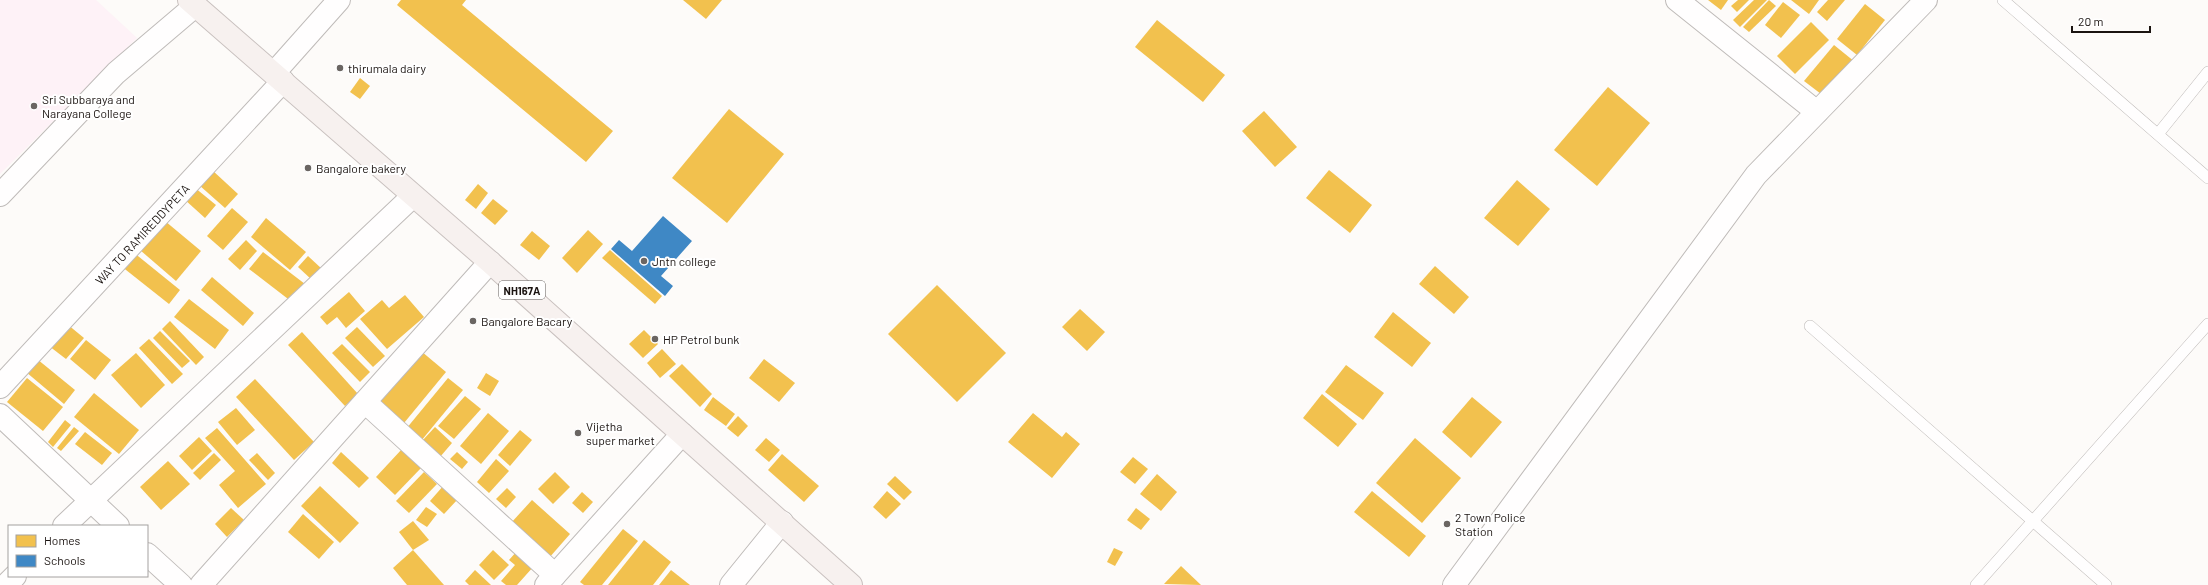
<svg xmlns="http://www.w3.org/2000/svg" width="2208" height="585" viewBox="0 0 2208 585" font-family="Barlow,sans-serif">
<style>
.education{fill:#fef2f7}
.homes{fill:#f2c14e}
.schools{fill:#3f88c5}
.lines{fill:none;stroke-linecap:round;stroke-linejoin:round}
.lane-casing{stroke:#bfbbb9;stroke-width:12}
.street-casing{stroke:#bfbbb9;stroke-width:24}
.secondary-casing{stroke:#bfbbb9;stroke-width:24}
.highway-casing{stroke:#c9c1bf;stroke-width:24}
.lane{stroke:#fffefe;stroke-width:11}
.street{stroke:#fffefe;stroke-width:22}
.secondary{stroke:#fffefe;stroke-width:22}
.highway{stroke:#f7f1ef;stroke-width:22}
.poi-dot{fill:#6a6562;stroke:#fff;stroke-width:1.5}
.labels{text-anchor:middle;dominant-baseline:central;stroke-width:4;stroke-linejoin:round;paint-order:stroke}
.shield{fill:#fff;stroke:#5f5a58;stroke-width:1}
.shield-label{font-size:11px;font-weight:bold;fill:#1b1411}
.poi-label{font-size:12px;fill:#1b1411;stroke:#fff;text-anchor:start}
.street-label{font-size:12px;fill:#1b1411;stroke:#fff}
</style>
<rect width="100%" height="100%" fill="#fdfbf9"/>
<polygon class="education" points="0,0 96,0 137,38 0,174"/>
<g class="homes">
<polygon points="401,0 466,0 462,5 613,131 586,162 397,5"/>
<polygon points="683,0 722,0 706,19"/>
<polygon points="1708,0 1728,0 1721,10"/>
<polygon points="1738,0 1749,0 1737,12 1731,6"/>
<polygon points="1754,0 1767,0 1740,27 1733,20"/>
<polygon points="1769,0 1776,6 1749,32 1743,27"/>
<polygon points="1791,0 1819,0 1809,14"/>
<polygon points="1828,0 1845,0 1827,21 1817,12"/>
<polygon points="1783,2 1800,15 1781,38 1765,25"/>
<polygon points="1865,4 1885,20 1857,55 1837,39"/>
<polygon points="1157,20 1225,75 1203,102 1135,47"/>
<polygon points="1811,22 1829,40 1795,74 1777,56"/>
<polygon points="1834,45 1855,62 1825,97 1804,81"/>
<polygon points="360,78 370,86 360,99 350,92"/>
<polygon points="1608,87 1650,123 1597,186 1554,150"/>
<polygon points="729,109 784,154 727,223 672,178"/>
<polygon points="1264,111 1297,147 1275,167 1242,131"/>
<polygon points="212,170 238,194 225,208 199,185"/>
<polygon points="1329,170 1372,205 1350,233 1306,198"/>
<polygon points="1517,180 1550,209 1518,246 1484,218"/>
<polygon points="478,184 488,193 476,209 465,200"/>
<polygon points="194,187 216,205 205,218 184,199"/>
<polygon points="493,199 508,211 495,225 481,213"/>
<polygon points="232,208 248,222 223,250 207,236"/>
<polygon points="266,218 306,252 290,270 251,237"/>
<polygon points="165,221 201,251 176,281 140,250"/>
<polygon points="588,230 603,244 577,273 562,258"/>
<polygon points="532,231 550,246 539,260 520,245"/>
<polygon points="246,240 257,251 240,270 228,259"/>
<polygon points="610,250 662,296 655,304 602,258"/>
<polygon points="133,252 180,290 169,304 121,266"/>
<polygon points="263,252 305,284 292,302 249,269"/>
<polygon points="308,256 322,269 312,280 298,267"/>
<polygon points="1435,266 1469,297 1454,314 1419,284"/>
<polygon points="212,277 254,313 243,326 201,290"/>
<polygon points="937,285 1006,353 957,402 888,334"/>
<polygon points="349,292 365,311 346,328 337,317 327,325 320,317"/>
<polygon points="405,295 424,317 387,349 360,319 382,300 389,308"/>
<polygon points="189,299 229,330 215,349 174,317"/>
<polygon points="1080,309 1105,332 1087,351 1062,327"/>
<polygon points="1393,312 1431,343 1412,367 1374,337"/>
<polygon points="170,321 204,357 196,365 162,329"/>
<polygon points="67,324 84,338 66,359 49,346"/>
<polygon points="357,327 385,356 373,367 345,338"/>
<polygon points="644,330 658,344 643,358 629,344"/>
<polygon points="160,331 190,361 182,368 153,338"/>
<polygon points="302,332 358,394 345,406 288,345"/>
<polygon points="149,339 183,374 172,384 139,348"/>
<polygon points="86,340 111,360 95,380 70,359"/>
<polygon points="342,344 370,372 360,382 332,353"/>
<polygon points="662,349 676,364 660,378 647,363"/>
<polygon points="421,351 446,372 404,423 379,403"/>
<polygon points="136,353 165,385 141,408 111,375"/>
<polygon points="37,359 75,390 64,404 26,372"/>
<polygon points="764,359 795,383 779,402 749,378"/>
<polygon points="682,364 712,394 700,407 669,376"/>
<polygon points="1346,365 1384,393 1363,420 1325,392"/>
<polygon points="486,373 499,381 490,396 477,388"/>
<polygon points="27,378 63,407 43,431 7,402"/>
<polygon points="448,378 463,390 421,441 406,429"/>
<polygon points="255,379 314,442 294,460 236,397"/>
<polygon points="94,393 139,430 119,454 74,417"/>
<polygon points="1322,394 1357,424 1338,447 1303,418"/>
<polygon points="465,396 481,409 454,439 438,426"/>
<polygon points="713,397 735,414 726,426 704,410"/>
<polygon points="1472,397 1502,422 1471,458 1442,432"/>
<polygon points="236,408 255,430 237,445 218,422"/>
<polygon points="488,413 509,431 481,464 460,446"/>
<polygon points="1033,413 1062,437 1066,432 1080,444 1052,478 1008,442"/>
<polygon points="738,416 748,426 738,437 727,428"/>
<polygon points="65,420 71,425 53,447 48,442"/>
<polygon points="74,427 79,431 61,451 57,448"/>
<polygon points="435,427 452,443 440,457 422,441"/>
<polygon points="217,428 266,484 238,508 219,485 235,471 205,438"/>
<polygon points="520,430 532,440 510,466 498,455"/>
<polygon points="85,432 112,453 102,465 75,444"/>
<polygon points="199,437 212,451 192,470 179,456"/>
<polygon points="766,438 780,450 769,462 755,450"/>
<polygon points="1415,438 1461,478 1422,523 1376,483"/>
<polygon points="402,449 422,467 395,495 376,477"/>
<polygon points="341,452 369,478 359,488 332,463"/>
<polygon points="457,452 468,462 462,469 450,459"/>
<polygon points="214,453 221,460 200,480 193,473"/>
<polygon points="257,453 275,473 268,480 249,460"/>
<polygon points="782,454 819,486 804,502 768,470"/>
<polygon points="1133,457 1148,469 1135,484 1120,472"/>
<polygon points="496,459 509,471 489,493 477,482"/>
<polygon points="168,461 190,484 161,510 140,487"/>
<polygon points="424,472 437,484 409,513 396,501"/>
<polygon points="555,472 570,487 553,504 538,489"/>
<polygon points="1157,474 1177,492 1161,511 1140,494"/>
<polygon points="895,476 912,492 904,500 887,484"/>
<polygon points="444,485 458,499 444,514 430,501"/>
<polygon points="320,486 359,523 340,543 301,506"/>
<polygon points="507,488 516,497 506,508 496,499"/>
<polygon points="887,491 901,504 886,519 873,507"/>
<polygon points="1372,491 1426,536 1409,557 1354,512"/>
<polygon points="582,492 593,502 583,513 572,503"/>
<polygon points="532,500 570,534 549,558 511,523"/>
<polygon points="426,507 437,514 427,527 416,520"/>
<polygon points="231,508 244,520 227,537 215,524"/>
<polygon points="1136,508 1150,519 1141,530 1127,520"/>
<polygon points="303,514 334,542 319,559 288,532"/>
<polygon points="413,521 429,540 413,550 399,532"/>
<polygon points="623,529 638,541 602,585 584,585 580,582"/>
<polygon points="644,540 671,562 653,585 608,585"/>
<polygon points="1114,548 1123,552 1115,566 1107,562"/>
<polygon points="413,550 444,585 407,585 393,568"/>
<polygon points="493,550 509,565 494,580 479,565"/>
<polygon points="517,551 534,566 517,585 506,585 501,581 515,565 509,560"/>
<polygon points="1181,566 1201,585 1164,584"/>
<polygon points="475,570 491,585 469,585 465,581"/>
<polygon points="671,570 690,585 659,585"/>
</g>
<polygon class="schools" points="663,216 692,241 661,276 673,286 665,296 611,249 619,240 632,251"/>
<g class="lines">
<defs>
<g id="lane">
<polyline points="2003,0 2208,178"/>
<polyline points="2158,134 2208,72"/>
<polyline points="1810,326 2106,585"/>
<polyline points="1976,585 2208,324"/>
</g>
<g id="street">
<polyline points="1677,0 1817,112"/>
<polyline points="274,73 339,0"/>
<polyline points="0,195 116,73 196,5"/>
<polyline points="365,402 555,575"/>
<polyline points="0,415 118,526"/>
<polyline points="64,526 413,196"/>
<polyline points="147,554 181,585"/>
<polyline points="6,585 15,576"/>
<polyline points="201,585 490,262"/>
<polyline points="546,585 682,434"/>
<polyline points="731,585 782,522"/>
</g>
<g id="secondary">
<polyline points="0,387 283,81"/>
<polyline points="1454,585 1756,175 1926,0"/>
</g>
<polyline id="highway" points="189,0 490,262 851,585"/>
</defs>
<use href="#lane" class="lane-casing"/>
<use href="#street" class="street-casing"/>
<use href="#secondary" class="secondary-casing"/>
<use href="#highway" class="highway-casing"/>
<use href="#lane" class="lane"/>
<use href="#street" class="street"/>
<use href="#secondary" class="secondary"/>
<use href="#highway" class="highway"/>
</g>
<g class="poi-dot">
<circle cx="340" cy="68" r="4"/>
<circle cx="34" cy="106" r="4"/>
<circle cx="308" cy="168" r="4"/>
<circle cx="644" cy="261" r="4"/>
<circle cx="473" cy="321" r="4"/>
<circle cx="655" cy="339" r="4"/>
<circle cx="578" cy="433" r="4"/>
<circle cx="1447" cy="524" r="4"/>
</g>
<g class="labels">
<rect class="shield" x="499" y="281" width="46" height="18" rx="3"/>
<g class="shield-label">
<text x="522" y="290">NH167A</text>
</g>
<g class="poi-label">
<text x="348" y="68">thirumala dairy</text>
<text x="42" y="99">Sri Subbaraya and<tspan x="42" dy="14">Narayana College</tspan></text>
<text x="316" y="168">Bangalore bakery</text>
<text x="652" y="261">Jntn college</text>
<text x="481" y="321">Bangalore Bacary</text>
<text x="663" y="339">HP Petrol bunk</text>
<text x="586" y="426">Vijetha<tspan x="586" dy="14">super market</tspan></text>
<text x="1455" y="517">2 Town Police<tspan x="1455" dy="14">Station</tspan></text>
</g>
<g class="street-label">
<text transform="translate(142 234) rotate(-47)">WAY TO RAMIREDDYPETA</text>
</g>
</g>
<rect x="8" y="525" width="140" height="52" fill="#ffffff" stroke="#a4a1a0"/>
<rect x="16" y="535" width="20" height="12" fill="#f2c14e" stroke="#a4a1a0"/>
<text x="44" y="545" font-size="12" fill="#1b1411">Homes</text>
<rect x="16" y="555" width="20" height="12" fill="#3f88c5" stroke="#a4a1a0"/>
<text x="44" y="565" font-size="12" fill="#1b1411">Schools</text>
<path d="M2072 26v6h78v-6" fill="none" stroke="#1b1411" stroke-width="2"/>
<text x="2078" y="26" font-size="12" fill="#1b1411" stroke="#ffffff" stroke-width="3" paint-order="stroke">20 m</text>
</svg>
